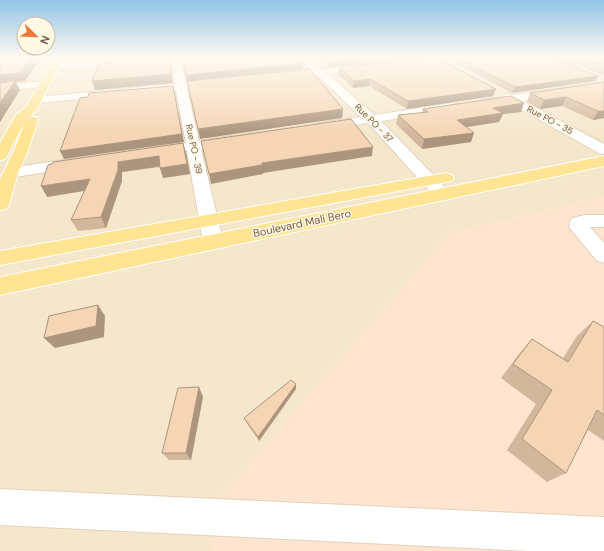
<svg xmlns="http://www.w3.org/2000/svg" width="604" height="551" viewBox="0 0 604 551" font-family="'DM Sans',sans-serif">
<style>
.residential{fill:#f5e7cc}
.commercial{fill:#ffe4d0}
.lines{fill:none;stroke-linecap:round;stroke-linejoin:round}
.minor-casing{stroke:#e2d1b9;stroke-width:2}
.major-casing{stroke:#fff;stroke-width:2}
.minor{fill:#fff;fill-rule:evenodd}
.major{fill:#ffe493;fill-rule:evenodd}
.wall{fill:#d3b79b}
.shaded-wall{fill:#ac957e}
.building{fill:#f5d5b4;stroke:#ac957e}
.labels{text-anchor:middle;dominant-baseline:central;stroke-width:3;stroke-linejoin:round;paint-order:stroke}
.far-street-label{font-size:9px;fill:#745b45;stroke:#fff8e5}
.street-label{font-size:11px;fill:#745b45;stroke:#fff8e5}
</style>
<rect width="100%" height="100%" fill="#fef5dd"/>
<rect class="residential" x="0" y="57" width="604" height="494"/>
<polygon class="commercial" points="604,197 604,551 210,551 215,504 451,232"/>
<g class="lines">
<defs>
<g id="minor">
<polygon points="135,57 143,57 146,59 141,62 55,70 50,67 55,64"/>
<polygon points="171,57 180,57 186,83 218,80 223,83 218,86 187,89 199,141 231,136 236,137 238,140 236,143 201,149 223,241 220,246 213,248 206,246 203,241 187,151 154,156 149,155 147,152 149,149 186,143 176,91 36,103 32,102 30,100 32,98 36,97 175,84"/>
<polygon points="299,57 308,57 322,69 370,65 372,67 370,69 367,70 328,74 374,115 452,103 456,104 458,107 456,110 452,111 381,121 447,189 450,193 447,197 441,198 435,197 368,123 324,130 319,129 317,126 319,123 361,117 317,75 278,78 277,76 278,74 311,70"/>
<polygon points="436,57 467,57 462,60 410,65 405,62 410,59"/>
<polygon points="46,81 51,84 50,86 0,91 0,85"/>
<polygon points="604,82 604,88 523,101 604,144 604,154 599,153 509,103 485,107 481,106 479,103 481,100 501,97 503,95 507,94 513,95"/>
<polygon points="77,158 82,160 85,163 82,166 10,178 4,176 2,173 4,170 10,168"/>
<polygon points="585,215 604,215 604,227 590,227 604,243 604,263 597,261 569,227 570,222 572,218"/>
<polygon points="0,489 604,517 604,551 530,551 0,525"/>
</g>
<g id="major">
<polygon points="55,57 64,57 37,109 30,117 37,117 38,120 28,151 18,173 9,205 6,209 0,210 0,179 14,151 25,122 7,156 5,159 0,160 0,143 15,116 26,107"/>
<polygon points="604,156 604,166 0,295 0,277"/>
<polygon points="446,173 452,175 454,178 452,181 0,265 0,251"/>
</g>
</defs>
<use href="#minor" class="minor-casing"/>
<use href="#major" class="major-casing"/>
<use href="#minor" class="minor"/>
<use href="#major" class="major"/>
</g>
<g class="wall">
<polygon points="319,57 420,57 330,67"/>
<polygon points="455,57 598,76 595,81 512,93 453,62"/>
<polygon points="554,57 604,57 604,75"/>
<polygon points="339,67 496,89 493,96 407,109 369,86 353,88 338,74"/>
<polygon points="604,82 604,118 593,120 562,106 540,109 527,102 530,93"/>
<polygon points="423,109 521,112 503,114 499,122 466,127 471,142 422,149 396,124 398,115 422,113"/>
<polygon points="183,143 186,153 190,174 163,178 160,167 122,172 122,181 106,228 78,231 71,220 84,191 47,197"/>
<polygon points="593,321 604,327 604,441 588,430 566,473 547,482 507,450 536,404 501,378 519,354 532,339 563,358 577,336"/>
<polygon points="296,384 296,389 259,441 246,422 244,418"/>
<polygon points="203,397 191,460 169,460 162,453"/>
</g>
<g class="shaded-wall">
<polygon points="32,57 42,57 25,81 16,82 20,90 0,122 0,75"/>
<polygon points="110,57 121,57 111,58"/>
<polygon points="169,57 173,83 95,90 92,81"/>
<polygon points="371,57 420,57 330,67 330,61"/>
<polygon points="303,63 303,69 187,81 186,75"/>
<polygon points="598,76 595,81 512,93 515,87"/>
<polygon points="370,79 369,86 353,88 354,81"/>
<polygon points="173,86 184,142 64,159 60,151"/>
<polygon points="496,89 493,96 407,109 408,101"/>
<polygon points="566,97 562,106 540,109 544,100"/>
<polygon points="524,103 521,112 503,114 499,122 454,129 457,120 493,108"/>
<polygon points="343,109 342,118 200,139 198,129"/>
<polygon points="598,111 604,111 604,118 593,120"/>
<polygon points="474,133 471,142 422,149 424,139"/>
<polygon points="183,143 186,153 190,174 163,178 160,168"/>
<polygon points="373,147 372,156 263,173 263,174 211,184 209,174 262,163"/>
<polygon points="159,156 162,166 122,172 122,181 106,228 101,217 118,162"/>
<polygon points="90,179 95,189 47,197 41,186"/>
<polygon points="98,305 105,316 104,337 55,348 44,338"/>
<polygon points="296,384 296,389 259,441 258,437"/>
<polygon points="199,387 203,397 191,460 186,453"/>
</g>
<g class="building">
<polygon points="0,57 32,57 20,73 0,75"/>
<polygon points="127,57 169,57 171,74 92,81 99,64 111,63 110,58"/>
<polygon points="181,57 298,57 303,63 186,75"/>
<polygon points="325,57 371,57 330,61"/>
<polygon points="455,57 546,57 598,76 515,87"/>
<polygon points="577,57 604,57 604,66"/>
<polygon points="437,58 496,89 408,101 370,79 354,81 339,67"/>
<polygon points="310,69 343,109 198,129 187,81"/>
<polygon points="15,81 0,103 0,83"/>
<polygon points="604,82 604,111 598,111 566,97 544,100 530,93"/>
<polygon points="173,86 182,134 60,151 80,98 88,97 89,93"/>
<polygon points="511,96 524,103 493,108 503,113 457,120 474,133 424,139 398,115 428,112 423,109"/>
<polygon points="351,119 373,147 262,163 262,165 209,174 201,141"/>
<polygon points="183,143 187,164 160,168 159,156 118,162 118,170 101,217 71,220 90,179 41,186 48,165 52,164 53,162"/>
<polygon points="98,305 96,326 44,338 49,316"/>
<polygon points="593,321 604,327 604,415 597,410 566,473 522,439 552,390 513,364 532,339 568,362"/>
<polygon points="291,380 296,384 258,437 244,418"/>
<polygon points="199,387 186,453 162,453 178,388"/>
</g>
<linearGradient id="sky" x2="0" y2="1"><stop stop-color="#92c3e8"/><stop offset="0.43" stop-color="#fffaf0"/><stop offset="1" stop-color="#fffaf0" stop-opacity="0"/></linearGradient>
<rect width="604" height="134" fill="url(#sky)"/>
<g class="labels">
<g class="far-street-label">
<text transform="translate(550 120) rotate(28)">Rue PO - 35</text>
<text transform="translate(374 123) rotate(45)">Rue PO - 37</text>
<text transform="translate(194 149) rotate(78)">Rue PO - 39</text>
</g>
<g class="street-label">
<text transform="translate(302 223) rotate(-12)">Boulevard Mali Bero</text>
</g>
</g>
<g transform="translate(36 36) rotate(113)"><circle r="19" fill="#fff8e5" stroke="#c7b9a5"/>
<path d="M0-3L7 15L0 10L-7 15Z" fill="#f0783a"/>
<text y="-6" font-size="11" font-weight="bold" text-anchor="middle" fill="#745b45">N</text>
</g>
</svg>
